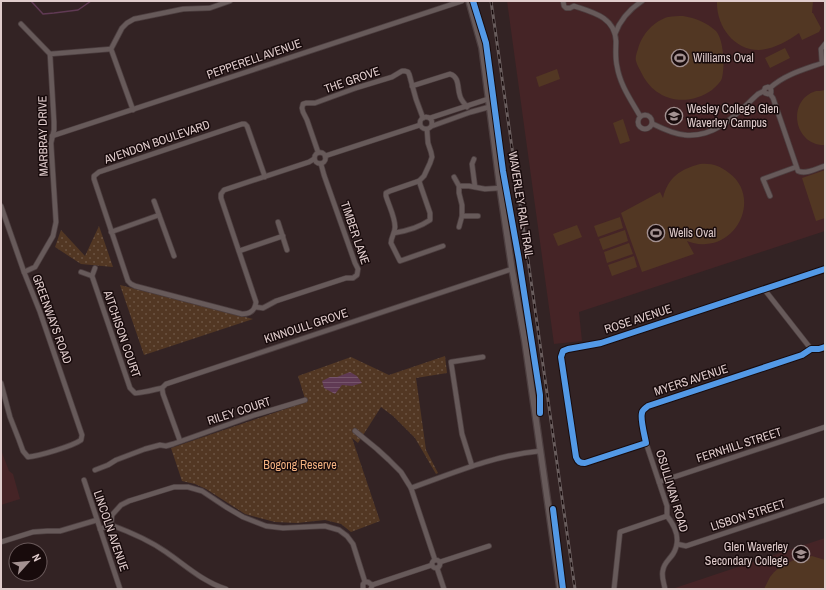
<svg xmlns="http://www.w3.org/2000/svg" width="826" height="590" viewBox="0 0 826 590" font-family="'Archivo Narrow',sans-serif">
<style>
.built{fill:#452426}
.park{fill:url(#park-dots)}
.garden{fill:#523723}
.water{fill:url(#water-rules)}
.lines{fill:none;stroke-linecap:round;stroke-linejoin:round}
.stream{stroke:#603a54;stroke-width:1.5}
.minor-casing{stroke:#4d3f40;stroke-width:6}
.tertiary-casing{stroke:#4d3f40;stroke-width:8}
.minor{stroke:#675a5a;stroke-width:4.5}
.tertiary{stroke:#675a5a;stroke-width:5.5}
.rail-casing{stroke:#695d5d;stroke-width:3}
.rail{stroke:#180b0c;stroke-width:1.5;stroke-dasharray:4.5;stroke-linecap:butt}
.cycleway-casing{stroke:#180b0c;stroke-width:8}
.cycleway{stroke:#5399e6;stroke-width:6}
.labels{text-anchor:middle;dominant-baseline:central;stroke-width:3;stroke-linejoin:round;paint-order:stroke}
.poi-label{font-size:12px;fill:#e0cccc;stroke:#180b0c;text-anchor:start}
.street-label{font-size:12px;fill:#e0cccc;stroke:#180b0c}
.park-label{font-size:12px;fill:#f3b180;stroke:#180b0c}
</style>
<defs>
<pattern id="park-dots" width="8" height="8" patternUnits="userSpaceOnUse"><rect width="8" height="8" fill="#523723"/><path d="M2 2h.1M6 6h.1" fill="none" stroke="#6b5342" stroke-width="1.8" stroke-linecap="round"/></pattern>
<pattern id="water-rules" width="6" height="5" patternUnits="userSpaceOnUse"><rect width="6" height="5" fill="#603a54"/><path d="M0 2.5h6" fill="none" stroke="#76556b"/></pattern>
</defs>
<rect width="100%" height="100%" fill="#332324"/>
<g class="built">
<polygon points="507,1 825,1 825,231 579,312 582,341 554,344"/>
<polygon points="1,450 9,471 13,474 20,499 1,505"/>
<polygon points="825,538 825,589 672,589"/>
</g>
<g class="park">
<polygon points="99,226 113,267 81,264 55,247 61,230 85,256"/>
<polygon points="120,285 253,319 144,355"/>
<polygon points="445,356 447,373 416,378 426,450 438,473 436,474 415,438 393,416 381,407 358,443 352,438 380,521 351,532 341,524 325,520 297,523 275,522 245,514 206,489 195,484 182,481 171,448 306,402 298,376 351,357 389,375"/>
</g>
<g class="garden">
<path d="M717,1H813L812,13H813L821,28L819,32L802,40L799,33C788,41 774,49 759,50C733,50 716,25 717,1Z"/>
<path d="M683,16C696,18 707,23 716,31C724,40 725,68 722,78C721,82 715,87 712,90C688,107 656,102 642,74C640,70 637,65 636,61C635,57 637,52 638,49C642,34 654,21 668,17C673,16 678,16 683,16Z"/>
<polygon points="785,48 790,58 770,68 765,58"/>
<polygon points="557,69 560,79 539,87 536,77"/>
<path d="M825,90V145C794,146 786,100 816,91C818,91 822,91 825,90Z"/>
<polygon points="623,119 630,141 620,144 613,123"/>
<path d="M700,164C712,163 720,166 729,173C759,195 741,242 706,244C699,245 693,243 687,241L694,254L642,272L621,213L660,192L663,198C668,177 681,169 700,164Z"/>
<polygon points="825,170 825,218 816,221 802,178"/>
<polygon points="620,217 623,228 598,237 594,226"/>
<polygon points="577,225 582,237 558,246 553,234"/>
<polygon points="625,230 628,241 603,250 599,239"/>
<polygon points="629,243 633,254 607,263 604,252"/>
<polygon points="634,256 637,267 612,276 608,265"/>
<path d="M812,556L825,560V589H764C766,585 768,581 770,577C780,563 795,559 812,556Z"/>
</g>
<polygon class="water" points="350,372 357,376 362,383 352,386 342,385 335,394 324,388 322,381 330,377 337,377"/>
<g class="lines">
<polyline class="stream" points="31,1 43,14 54,13 78,10 91,1"/>
<defs>
<g id="minor">
<path d="M563,1L564,6L566,8H570L574,6C592,12 615,17 616,41C616,49 615,58 617,66C620,85 631,100 640,116"/>
<polyline points="21,24 50,54 54,122 54,130 51,143 56,222 53,236 35,267 24,272"/>
<path d="M615,34C620,20 630,9 642,1"/>
<polyline points="50,54 111,49"/>
<polyline points="822,63 821,49 825,44"/>
<path d="M412,86L450,74C460,77 457,88 460,96C461,100 464,103 467,107"/>
<path d="M770,88L771,90V93L768,94L765,93L764,91L765,88L768,87L770,88C785,74 806,69 825,62"/>
<path d="M770,94L773,98L798,171C806,175 817,168 825,166"/>
<polyline points="133,110 111,49 122,28 127,23 134,19 183,9 210,8 230,1"/>
<circle cx="645" cy="122" r="7"/>
<circle cx="426" cy="123" r="6"/>
<polyline points="430,118 488,99"/>
<path d="M653,124C663,129 674,134 685,135C717,138 737,113 758,94L764,91"/>
<polyline points="432,126 471,112 489,107"/>
<path d="M427,130L428,143L431,152L432,157L430,163L424,176L419,181L390,191L386,193V196C389,206 395,217 395,227C395,233 391,237 391,243L400,261L443,246"/>
<polyline points="52,136 462,1"/>
<path d="M318,152L307,120L303,112L302,108L303,104L306,103H315L356,88L392,77L402,71H405L408,72C410,75 410,78 411,81C414,94 418,106 423,118"/>
<circle cx="320" cy="158" r="5.5"/>
<polyline points="325,156 420,125"/>
<polyline points="474,159 472,164 475,187"/>
<path d="M265,177L247,126L245,124H242L99,172L94,176V179L128,281L131,284L135,286L242,314C251,314 255,310 256,302L221,198V194L224,190L309,162L314,159"/>
<polyline points="454,177 459,186 459,193 462,205 462,216 459,227"/>
<polyline points="459,186 469,186 485,189 500,188"/>
<polyline points="770,196 763,179 796,167"/>
<polyline points="154,201 174,256"/>
<path d="M1,206L24,272L40,312L82,435L81,440C73,446 39,456 28,457L23,451L19,440L10,417L1,383"/>
<polyline points="462,216 478,216"/>
<polyline points="278,222 287,250"/>
<polyline points="111,232 159,215"/>
<path d="M394,233C406,231 420,227 430,220V213L419,181"/>
<polyline points="239,251 283,236"/>
<path d="M825,269L601,343L568,349L563,351L561,357L576,457C578,462 580,463 585,463L646,443C645,437 640,419 642,413C642,410 646,408 648,406L802,355L811,349H819L825,347"/>
<polyline points="81,272 92,276 95,268"/>
<path d="M92,276L130,388C132,390 134,392 135,393C138,394 157,389 162,388"/>
<polyline points="764,289 811,349"/>
<polyline points="255,307 263,308 276,301 346,278 353,278 357,275 358,269 355,263 324,175 321,164"/>
<polyline points="355,431 377,449 389,460 401,472 411,488 435,560"/>
<polyline points="180,441 163,394 162,388 166,384 512,269"/>
<path d="M646,443L667,506V516C676,527 681,541 673,554C669,560 664,563 663,570C661,576 664,583 665,589"/>
<polyline points="472,466 462,434 451,362 483,357"/>
<polyline points="95,470 108,465 116,460 145,449 160,445 166,446 173,444 255,415 305,400"/>
<polyline points="84,480 120,589"/>
<polyline points="659,482 825,427"/>
<path d="M411,488C453,473 495,455 540,451"/>
<path d="M111,525C130,532 149,540 166,552C185,565 203,582 226,589"/>
<polyline points="100,529 111,525 112,515 121,505 129,501 174,487 188,487 202,491 226,507 243,517 266,526 283,528 325,526 339,530 347,536 353,544 365,582"/>
<polyline points="1,542 33,532 47,531 60,531 97,520"/>
<polyline points="677,544 686,546 689,545 825,500"/>
<circle cx="436" cy="564" r="4"/>
<polyline points="440,562 489,546"/>
<polyline points="437,568 444,589"/>
<polyline points="372,585 432,565"/>
<polyline points="363,589 363,584 365,582 368,582 372,585 371,589"/>
<polyline points="614,589 620,532 667,516"/>
</g>
<polyline id="tertiary" points="469,1 482,48 500,188 512,269 525,342 560,589"/>
</defs>
<use href="#minor" class="minor-casing"/>
<use href="#tertiary" class="tertiary-casing"/>
<use href="#minor" class="minor"/>
<use href="#tertiary" class="tertiary"/>
<defs>
<polyline id="rail" points="491,1 575,589"/>
</defs>
<use href="#rail" class="rail-casing"/>
<use href="#rail" class="rail"/>
<defs>
<g id="cycleway">
<polyline points="473,1 486,43 503,171 519,260 540,395 540,413"/>
<path d="M825,269L601,343L568,349L563,351L561,357L576,457C578,462 580,463 585,463L646,443C645,437 640,419 642,413C642,410 646,408 648,406L802,355L811,349H819L825,347"/>
<polyline points="553,509 563,589"/>
</g>
</defs>
<use href="#cycleway" class="cycleway-casing"/>
<use href="#cycleway" class="cycleway"/>
</g>
<defs>
<symbol id="stadium-ring" viewBox="-11 -11 22 22"><circle r="9.5" fill="#180b0c" stroke="#a39191" stroke-width="1.5"/><path d="M0-5a6.5 5 0 1 0 0 10a6.5 5 0 1 0 0-10ZM-3.5-1.8h7v3.6h-7Z" fill="#a39191"/></symbol>
<symbol id="school-ring" viewBox="-11 -11 22 22"><circle r="9.5" fill="#180b0c" stroke="#a39191" stroke-width="1.5"/><path d="M0-5L7-2L0 1L-7-2ZM-4 1L0 2.5L4 1V4Q0 6-4 4Z" fill="#a39191"/></symbol>
</defs>
<g fill-rule="evenodd">
<use href="#stadium-ring" x="670" y="48" width="20" height="20"/>
<use href="#school-ring" x="664" y="106" width="20" height="20"/>
<use href="#stadium-ring" x="646" y="223" width="20" height="20"/>
<use href="#school-ring" x="791" y="544" width="20" height="20"/>
</g>
<g class="labels">
<g class="poi-label">
<text x="693" y="58">Williams Oval</text>
<text x="687" y="109">Wesley College Glen<tspan x="687" dy="14">Waverley Campus</tspan></text>
<text x="669" y="233">Wells Oval</text>
<text x="788" y="547" text-anchor="end">Glen Waverley<tspan x="788" dy="14">Secondary College</tspan></text>
</g>
<g class="street-label">
<text transform="translate(254 59) rotate(-19)">PEPPERELL AVENUE</text>
<text transform="translate(352 80) rotate(-19)">THE GROVE</text>
<text transform="translate(43 136) rotate(-91)">MARBRAY DRIVE</text>
<text transform="translate(157 142) rotate(-19)">AVENDON BOULEVARD</text>
<text transform="translate(521 205) rotate(81)">WAVERLEY RAIL TRAIL</text>
<text transform="translate(355 233) rotate(71)">TIMBER LANE</text>
<text transform="translate(52 319) rotate(70)">GREENWAYS ROAD</text>
<text transform="translate(638 319) rotate(-18)">ROSE AVENUE</text>
<text transform="translate(306 326) rotate(-18)">KINNOULL GROVE</text>
<text transform="translate(122 334) rotate(71)">AITCHISON COURT</text>
<text transform="translate(691 380) rotate(-18)">MYERS AVENUE</text>
<text transform="translate(239 411) rotate(-18)">RILEY COURT</text>
<text transform="translate(739 445) rotate(-18)">FERNHILL STREET</text>
<text transform="translate(672 491) rotate(73)">OSULLIVAN ROAD</text>
<text transform="translate(748 515) rotate(-18)">LISBON STREET</text>
<text transform="translate(111 531) rotate(71)">LINCOLN AVENUE</text>
</g>
<g class="park-label">
<text x="300" y="465">Bogong Reserve</text>
</g>
</g>
<rect width="826" height="590" fill="none" stroke="#e0cccc" stroke-width="4"/>
<g transform="translate(28 562) rotate(63)"><circle r="19" fill="#180b0c" stroke="#685859"/>
<path d="M0-3L7 15L0 10L-7 15Z" fill="#a39191"/>
<text y="-6" font-size="11" font-weight="bold" text-anchor="middle" fill="#e0cccc">N</text>
</g>
</svg>
